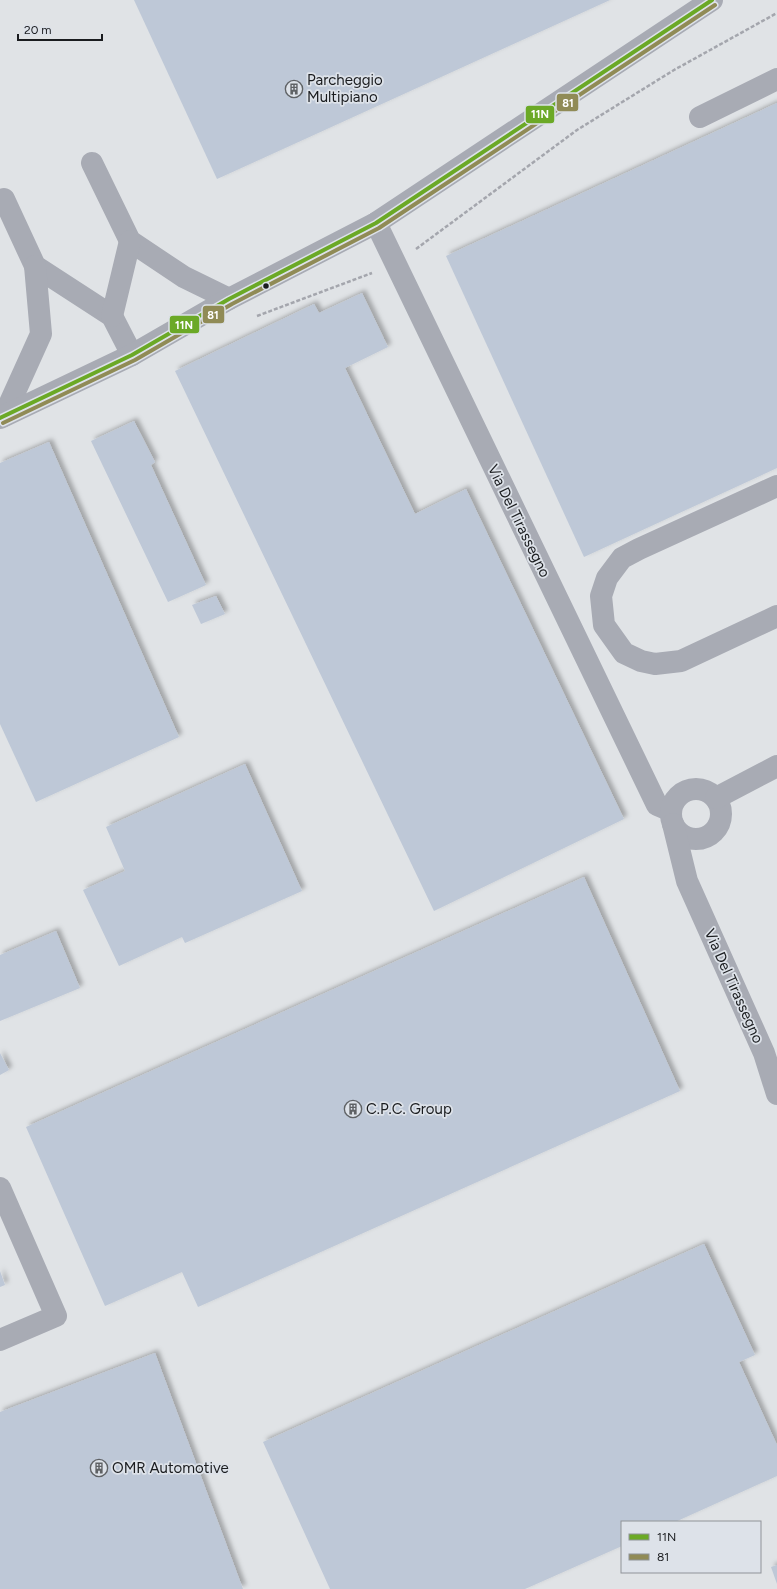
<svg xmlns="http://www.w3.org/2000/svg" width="777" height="1589" viewBox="0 0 777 1589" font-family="Figtree,sans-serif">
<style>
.building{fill:#bec8d7;filter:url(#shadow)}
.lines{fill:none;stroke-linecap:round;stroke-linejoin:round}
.path{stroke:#a4a6ad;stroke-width:2.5;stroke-dasharray:4 2;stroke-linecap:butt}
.minor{stroke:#a8abb4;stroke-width:22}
.bus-1-casing{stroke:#dde2e9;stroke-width:7}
.bus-2-casing{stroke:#dde2e9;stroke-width:7}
.bus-1{stroke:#6ba926;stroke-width:4}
.bus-2{stroke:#908b56;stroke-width:4}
.bus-dot{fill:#1a1c1f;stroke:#dde2e9;stroke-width:1.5}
.labels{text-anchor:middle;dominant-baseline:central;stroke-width:3.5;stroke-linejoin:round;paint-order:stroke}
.poi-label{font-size:15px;fill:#1a1c1f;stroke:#dde2e9;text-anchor:start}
.street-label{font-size:15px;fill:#1a1c1f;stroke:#dde2e9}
.line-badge{stroke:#dde2e9;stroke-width:1.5}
.badge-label{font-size:11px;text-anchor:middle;font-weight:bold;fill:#fff}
</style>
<defs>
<filter id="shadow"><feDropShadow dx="3.5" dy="-3.5" stdDeviation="2" flood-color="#0004"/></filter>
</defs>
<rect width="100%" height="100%" fill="#e0e3e6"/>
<g class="building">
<polygon points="134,0 610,0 217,179"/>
<polygon points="777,103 777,468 584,557 446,256"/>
<polygon points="362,293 388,347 345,368 415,514 466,489 624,819 434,911 175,371 314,304 319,313"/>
<polygon points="134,421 155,462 151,465 206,585 168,602 91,441"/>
<polygon points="49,442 179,737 36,802 0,724 0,463"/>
<polygon points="216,596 225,614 201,624 192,605"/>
<polygon points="245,764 302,891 185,943 182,937 119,966 83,890 125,871 106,827"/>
<polygon points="584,877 680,1091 198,1307 182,1272 105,1306 26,1127"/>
<polygon points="56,931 80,988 0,1021 0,955"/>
<polygon points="0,1053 9,1070 0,1075"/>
<polygon points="704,1244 755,1355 739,1362 777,1445 777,1476 675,1522 622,1522 622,1546 525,1589 330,1589 263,1442"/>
<polygon points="0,1271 5,1285 0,1287"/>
<polygon points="155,1353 243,1589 0,1589 0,1412"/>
<polygon points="777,1565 777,1584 771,1567"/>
</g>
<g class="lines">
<g class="path">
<polyline points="416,249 577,130 674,70 777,13"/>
<polyline points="257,316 372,273"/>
</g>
<g class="minor">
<polyline points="700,117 777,79"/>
<polyline points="92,163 130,241 184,277 229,299"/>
<polyline points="4,199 35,266 112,316 132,355"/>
<polyline points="376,223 657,805 671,811"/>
<polyline points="112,316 130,241"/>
<polyline points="4,416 41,334 35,266"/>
<polyline points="0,418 132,355 229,299 376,223 712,0"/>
<polyline points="777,486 639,549 622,558 607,578 601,596 604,625 624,653 641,661 655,664 681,661 777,616"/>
<circle cx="696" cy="814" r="25"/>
<polyline points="716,798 777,766"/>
<polyline points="673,824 687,881 764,1053 777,1094"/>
<polyline points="0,1188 56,1316 0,1340"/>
</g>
<defs>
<polyline id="bus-1" points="0,418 132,355 229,299 376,223 712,0"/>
<polyline id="bus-2" points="3,423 135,360 232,304 379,228 715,5"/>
</defs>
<use href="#bus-1" class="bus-1-casing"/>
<use href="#bus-2" class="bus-2-casing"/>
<use href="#bus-1" class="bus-1"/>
<use href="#bus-2" class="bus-2"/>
</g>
<defs>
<symbol id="building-ring" viewBox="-11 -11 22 22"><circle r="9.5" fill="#dde2e9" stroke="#5f6265" stroke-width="1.5"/><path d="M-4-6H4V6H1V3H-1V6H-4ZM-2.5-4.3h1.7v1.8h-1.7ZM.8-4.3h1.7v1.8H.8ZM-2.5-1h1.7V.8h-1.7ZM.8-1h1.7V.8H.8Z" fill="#5f6265"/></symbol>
</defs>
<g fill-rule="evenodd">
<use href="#building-ring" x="284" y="79" width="20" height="20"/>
<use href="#building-ring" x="343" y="1099" width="20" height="20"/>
<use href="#building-ring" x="89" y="1458" width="20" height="20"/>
</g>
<circle class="bus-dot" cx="266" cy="286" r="3.5"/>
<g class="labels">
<g class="poi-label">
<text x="307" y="80">Parcheggio<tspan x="307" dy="17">Multipiano</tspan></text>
<text x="366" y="1109">C.P.C. Group</text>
<text x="112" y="1468">OMR Automotive</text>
</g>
<g class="street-label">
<text transform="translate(519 521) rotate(64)">Via Del Tirassegno</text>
<text transform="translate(734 986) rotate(66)">Via Del Tirassegno</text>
</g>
</g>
<g class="line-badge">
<rect x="556" y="93" width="23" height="19" rx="4" fill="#908b56"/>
<rect x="525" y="105" width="30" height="19" rx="4" fill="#6ba926"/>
<rect x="202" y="305" width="23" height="19" rx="4" fill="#908b56"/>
<rect x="169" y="315" width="31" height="19" rx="4" fill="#6ba926"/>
</g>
<g class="badge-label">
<text x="568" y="107">81</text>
<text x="540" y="118">11N</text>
<text x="213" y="319">81</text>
<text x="184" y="329">11N</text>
</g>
<rect x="621" y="1521" width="140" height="52" fill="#dde2e9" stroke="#8f9398"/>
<rect x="629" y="1534" width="20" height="6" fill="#6ba926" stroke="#8f9398"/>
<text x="657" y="1541" font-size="12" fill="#1a1c1f">11N</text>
<rect x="629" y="1554" width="20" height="6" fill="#908b56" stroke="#8f9398"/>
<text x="657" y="1561" font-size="12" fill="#1a1c1f">81</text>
<path d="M18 34v6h84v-6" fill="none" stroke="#1a1c1f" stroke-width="2"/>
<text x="24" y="34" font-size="12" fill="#1a1c1f" stroke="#dde2e9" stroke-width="3" paint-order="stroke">20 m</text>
</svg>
